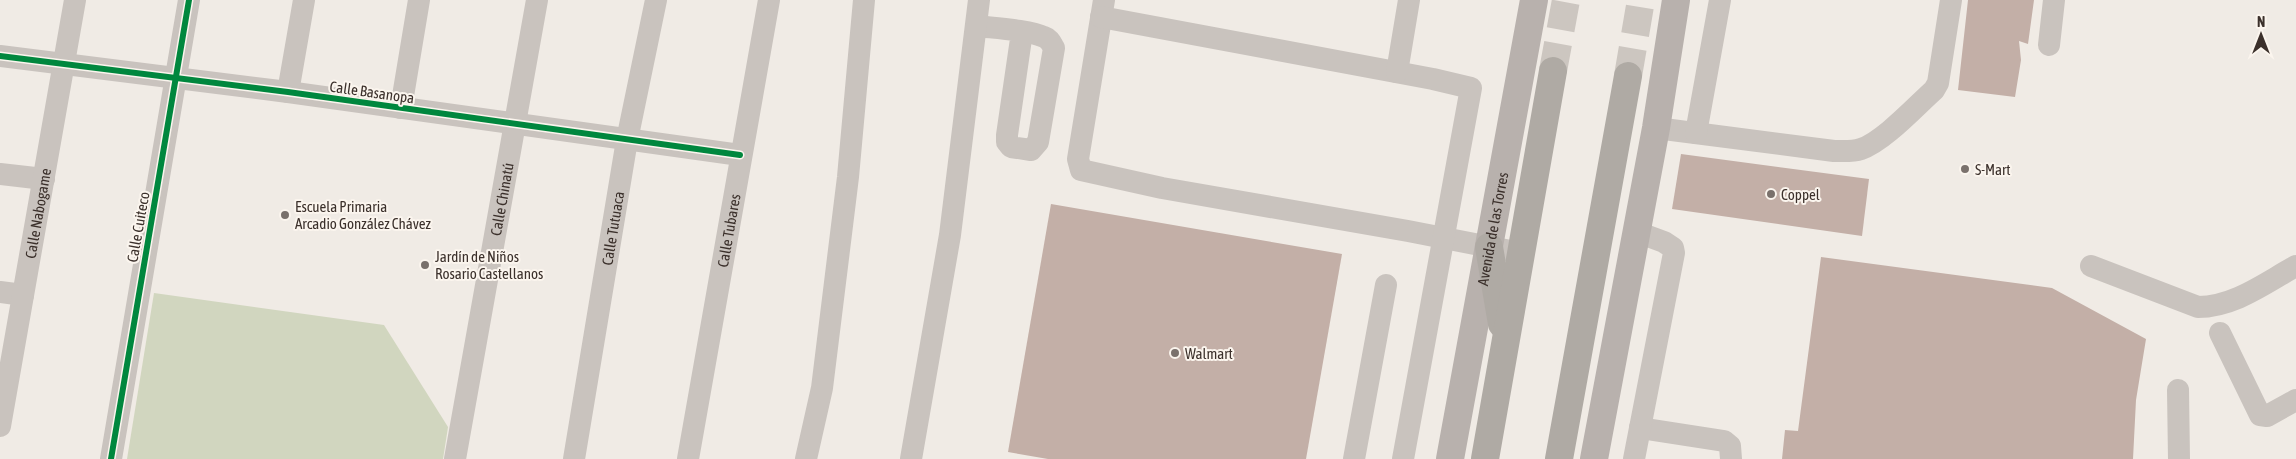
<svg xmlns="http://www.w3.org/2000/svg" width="2296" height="459" viewBox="0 0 2296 459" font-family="'Asap Condensed',sans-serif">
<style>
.green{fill:#d1d6bf}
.building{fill:#c3afa7}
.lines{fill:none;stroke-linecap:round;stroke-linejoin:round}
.highway-tunnel{stroke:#ccc6c0;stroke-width:28;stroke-dasharray:28 14;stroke-linecap:butt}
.minor{stroke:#c9c3be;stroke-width:22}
.major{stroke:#b8b1ad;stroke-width:28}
.highway{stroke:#afaaa4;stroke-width:28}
.cycleway-casing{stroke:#fbf5ee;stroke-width:9}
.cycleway{stroke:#00873e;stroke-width:6}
.poi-dot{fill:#7a716c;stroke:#fbf5ee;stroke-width:2}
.labels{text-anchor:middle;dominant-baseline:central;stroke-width:4;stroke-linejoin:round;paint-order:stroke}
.street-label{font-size:15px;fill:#3b302b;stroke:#fbf5ee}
.poi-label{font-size:15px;fill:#3b302b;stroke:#fbf5ee;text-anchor:start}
</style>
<rect width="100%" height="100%" fill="#f0ebe5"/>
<polygon class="green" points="154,293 384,325 448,427 443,459 127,459"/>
<g class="building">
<polygon points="1968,0 2034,0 2028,44 2019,41 2021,60 2015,97 1958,90"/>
<polygon points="1681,154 1869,179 1862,236 1672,209"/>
<polygon points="1051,204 1342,254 1306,459 1048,459 1008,452"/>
<polygon points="1821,257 2052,288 2146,339 2136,400 2133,459 1782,459 1785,430 1798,431"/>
</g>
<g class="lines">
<g class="highway-tunnel">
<polyline points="1553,71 1566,0"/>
<polyline points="1628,76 1641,0"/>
</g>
<g class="minor">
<polyline points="1104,0 1078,159 1081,170 1162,188 1408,231 1521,253"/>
<polyline points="1101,17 1433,79 1471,88 1403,459"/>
<path d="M977,26C993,28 1030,30 1044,37C1050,39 1051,43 1054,48L1038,142L1031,150L1011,147L1007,142V135L1022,32"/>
<polyline points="2049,45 2054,0"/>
<polyline points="0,56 288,92 740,155"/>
<polyline points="1397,72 1409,0"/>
<polyline points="288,92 304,0"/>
<polyline points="401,108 419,0"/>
<path d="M1656,128L1834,151C1843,151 1852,152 1861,149C1883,142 1916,106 1934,90L1938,83L1951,0"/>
<polyline points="1696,133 1720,0"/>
<polyline points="0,174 44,179"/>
<path d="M2091,266L2198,307C2234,307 2265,283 2296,266"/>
<polyline points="0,292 23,295"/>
<polyline points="2220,333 2260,415 2267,416 2296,400"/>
<polyline points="2178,390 2179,459"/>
<path id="s1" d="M0,426L75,0"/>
<polyline points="1640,428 1724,441 1730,446 1731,459"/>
<polyline points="111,459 189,0"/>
<path id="s2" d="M455,459L537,0"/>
<path id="s3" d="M574,459L627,140L656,0"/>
<path id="s4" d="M688,459L769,0"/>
<polyline points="806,459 822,388 848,177 864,0"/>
<polyline points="911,459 950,235 979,0"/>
<polyline points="1354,459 1386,285"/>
<polyline points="1634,459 1674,253 1673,248 1664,242 1637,232"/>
</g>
<g class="major">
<path id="s5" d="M1450,459L1534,0"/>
<polyline points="1594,459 1656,128 1676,0"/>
</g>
<g class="highway">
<polyline points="1489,247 1502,324"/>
<polyline points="1485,459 1553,71"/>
<polyline points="1559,459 1628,76"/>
</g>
<defs>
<g id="cycleway">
<polyline points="0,56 288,92 740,155"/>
<polyline points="111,459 189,0"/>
</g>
</defs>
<use href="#cycleway" class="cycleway-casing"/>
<use href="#cycleway" class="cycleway"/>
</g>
<g class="poi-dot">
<circle cx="1965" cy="169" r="5"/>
<circle cx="1771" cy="194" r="5"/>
<circle cx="285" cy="215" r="5"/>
<circle cx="425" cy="265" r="5"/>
<circle cx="1175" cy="353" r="5"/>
</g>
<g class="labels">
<g class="street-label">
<text transform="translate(372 92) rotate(8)">Calle Basanopa</text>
<text stroke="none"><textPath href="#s2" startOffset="264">Calle Chinatú</textPath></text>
<text stroke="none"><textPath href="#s1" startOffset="216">Calle Nabogame</textPath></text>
<text transform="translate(138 227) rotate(-80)">Calle Cuiteco</text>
<text stroke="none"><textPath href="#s3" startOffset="234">Calle Tutuaca</textPath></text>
<text stroke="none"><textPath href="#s4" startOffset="232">Calle Tubares</textPath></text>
<text stroke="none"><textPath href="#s5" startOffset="234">Avenida de las Torres</textPath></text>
</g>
<g class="poi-label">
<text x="1975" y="169">S-Mart</text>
<text x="1781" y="194">Coppel</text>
<text x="295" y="206">Escuela Primaria<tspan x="295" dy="17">Arcadio González Chávez</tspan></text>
<text x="435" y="256">Jardín de Niños<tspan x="435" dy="17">Rosario Castellanos</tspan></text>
<text x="1185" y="353">Walmart</text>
</g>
</g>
<g transform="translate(2261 35)" stroke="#fbf5ee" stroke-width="4" paint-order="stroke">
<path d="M0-4L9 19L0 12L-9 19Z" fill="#3b302b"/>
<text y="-8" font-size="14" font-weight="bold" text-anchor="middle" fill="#3b302b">N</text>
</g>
</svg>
